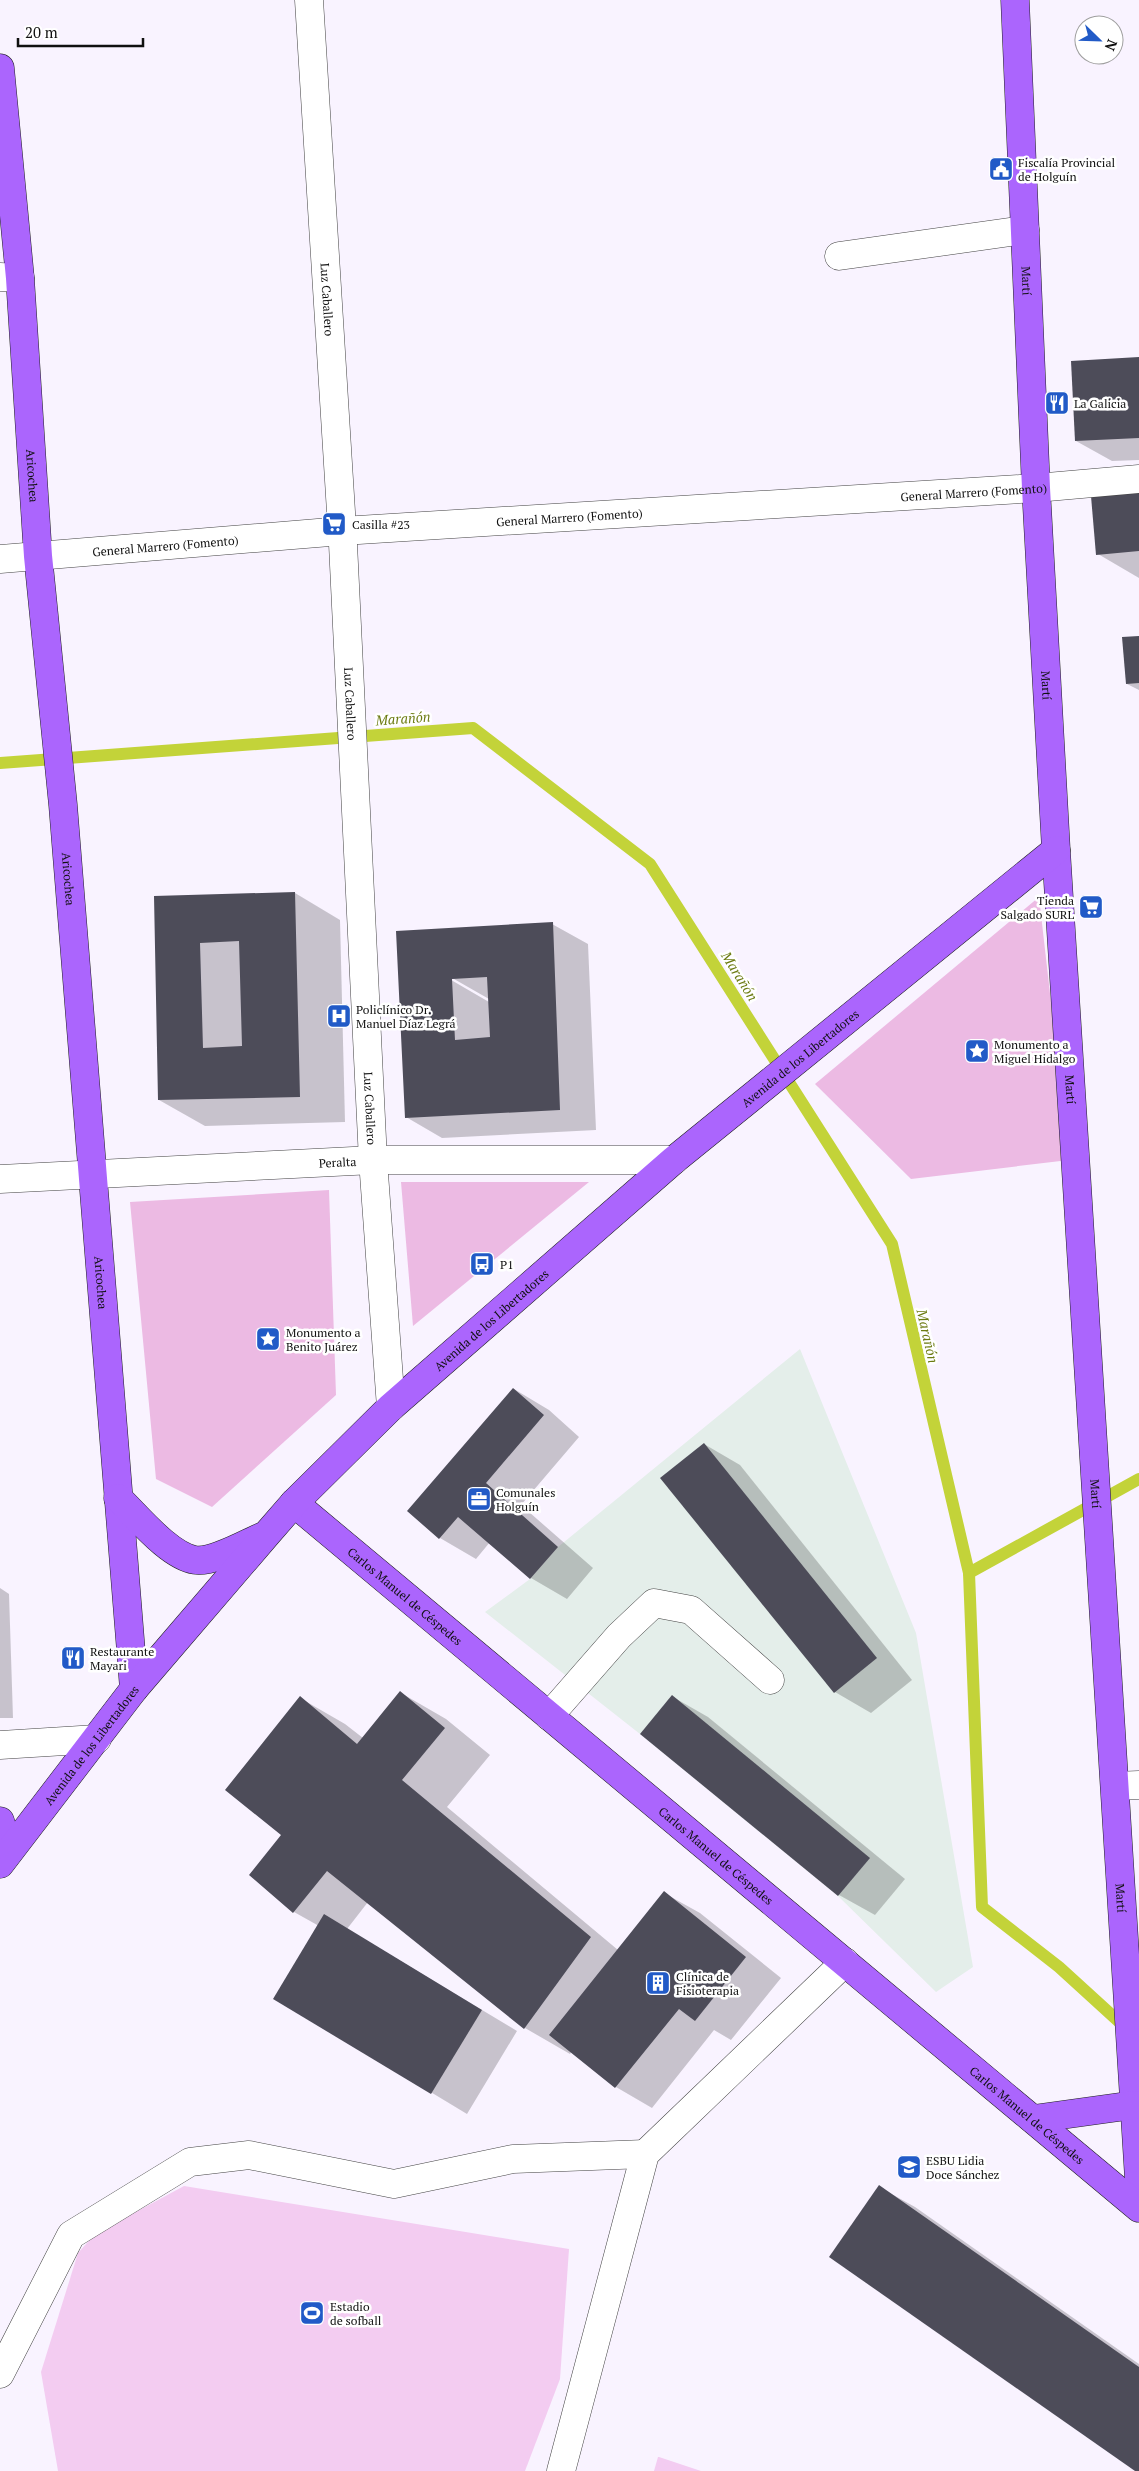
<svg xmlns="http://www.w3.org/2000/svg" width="1139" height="2471" viewBox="0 0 1139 2471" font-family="'PT Serif',serif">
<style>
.industrial{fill:#e4eeea}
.green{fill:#ecbae3}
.pitch{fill:#f3ccf1}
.shadow{fill:#0003;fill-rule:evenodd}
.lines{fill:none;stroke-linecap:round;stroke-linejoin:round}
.stream{stroke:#c3d339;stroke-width:12}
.building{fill:#4d4c59;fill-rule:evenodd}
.minor-casing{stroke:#434343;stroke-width:29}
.major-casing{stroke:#212121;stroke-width:29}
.minor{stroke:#fff;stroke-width:28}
.major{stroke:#ab65fd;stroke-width:28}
.labels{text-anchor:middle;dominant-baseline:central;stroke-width:5;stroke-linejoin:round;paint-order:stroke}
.poi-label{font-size:12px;fill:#101010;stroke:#fff;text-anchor:start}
.street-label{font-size:12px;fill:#101010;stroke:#fff}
.water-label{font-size:14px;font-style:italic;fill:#6c7b12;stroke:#fff}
</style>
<rect width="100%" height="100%" fill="#f9f3ff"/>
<polygon class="industrial" points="800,1349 916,1633 973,1967 936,1992 838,1896 640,1734 485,1612 530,1579 558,1547"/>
<g class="green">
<polygon points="1039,897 1069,1160 911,1179 815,1084"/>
<polygon points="401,1182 589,1182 413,1326"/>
<polygon points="329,1190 336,1395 212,1507 156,1479 130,1202"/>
</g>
<g class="pitch">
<polygon points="184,2186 569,2249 560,2379 525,2471 58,2471 41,2372 78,2253 95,2234"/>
<polygon points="658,2457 659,2457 701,2471 654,2471"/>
</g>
<g class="shadow">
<polygon points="1139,358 1139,460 1112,461 1076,441"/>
<polygon points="1139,494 1139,578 1098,554"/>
<polygon points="1139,637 1139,690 1127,684"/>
<polygon points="295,893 340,920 345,1122 205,1126 159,1100 155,898"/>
<path d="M552,924L588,944L596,1130L442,1138L406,1117L397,932ZM447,975L489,999V1002L446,977Z"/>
<polygon points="514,1389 549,1410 579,1437 521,1505 593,1568 567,1599 531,1578 490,1542 476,1559 440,1538 409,1510"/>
<polygon points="704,1444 740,1465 912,1680 871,1713 835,1692 662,1478"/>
<polygon points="0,1588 9,1594 13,1718 0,1718"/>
<polygon points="401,1693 446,1719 490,1755 447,1807 618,1950 664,1893 700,1913 781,1978 731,2040 714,2030 652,2108 616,2087 572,2051 570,2054 525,2028 368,1902 347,1929 517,2031 467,2114 275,1998 319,1926 294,1912 250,1875 283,1835 300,1698 345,1724 363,1738"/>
<polygon points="673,1697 708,1717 905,1879 875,1915 839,1895 642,1733"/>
<polygon points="879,2187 915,2207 1139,2364 1139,2471"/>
</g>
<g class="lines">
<g class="stream">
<polyline points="0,763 473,728 650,864 892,1244 969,1573 982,1907 1059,1967 1127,2029"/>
<polyline points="969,1573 1139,1479"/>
</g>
</g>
<g class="building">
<polygon points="1139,357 1139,438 1075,441 1071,361"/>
<polygon points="1139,492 1139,551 1096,555 1091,496"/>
<polygon points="1139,636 1139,683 1126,684 1122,637"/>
<path d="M295,892L300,1097L158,1100L154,896ZM239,941L242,1046L203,1048L200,943Z"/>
<path d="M553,922L560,1110L405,1118L396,931ZM487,977L490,1037L455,1040L452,979Z"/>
<polygon points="513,1388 544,1415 486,1483 558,1547 530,1579 458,1517 439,1539 407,1511"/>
<polygon points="704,1443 877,1658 834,1693 660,1478"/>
<polygon points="400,1691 445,1728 402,1780 591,1937 524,2029 327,1871 293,1913 249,1875 281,1835 225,1790 300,1696 357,1744"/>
<polygon points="672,1695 870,1858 838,1896 640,1734"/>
<polygon points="664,1891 746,1957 695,2021 679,2009 615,2088 549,2035"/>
<polygon points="324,1914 482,2010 431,2094 273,1999"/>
<polygon points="879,2185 1139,2367 1139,2471 1135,2471 829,2257"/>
</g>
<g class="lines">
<defs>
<g id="minor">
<path id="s1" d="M309,0L343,544L373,1160L391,1407"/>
<polyline points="839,256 1025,230"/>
<polyline points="0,277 20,278"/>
<path id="s2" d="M0,559L342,531L1036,488L1139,479"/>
<path id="s3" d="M0,1179L373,1160H674"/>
<polyline points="549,1716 619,1636 654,1603 691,1610 770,1680"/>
<polyline points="0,1745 97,1739"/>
<polyline points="1115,1786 1139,1785"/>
<polyline points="0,2374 71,2235 190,2162 249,2155 394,2184 513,2159 645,2154"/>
<polyline points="561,2471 645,2154 845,1962"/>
</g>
<g id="major">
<path id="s4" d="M1015,0L1036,488L1056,850L1139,2179"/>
<path id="s5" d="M0,68L20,278L38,556L63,805L134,1689"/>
<path d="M118,1498C137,1516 169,1556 195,1560C212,1563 245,1544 261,1537"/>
<path id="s6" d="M294,1503L1139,2208"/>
<polyline points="0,1821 4,1833 0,1852"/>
<path id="s7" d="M0,1864L134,1689L267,1534L294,1503L391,1407L674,1160L1056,850"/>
<polyline points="1033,2119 1134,2105"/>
</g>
</defs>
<use href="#minor" class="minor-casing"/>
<use href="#major" class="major-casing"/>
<use href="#minor" class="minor"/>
<use href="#major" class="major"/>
</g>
<defs>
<symbol id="civic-square" viewBox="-11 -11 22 22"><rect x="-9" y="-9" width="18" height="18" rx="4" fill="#215ac7" stroke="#fff"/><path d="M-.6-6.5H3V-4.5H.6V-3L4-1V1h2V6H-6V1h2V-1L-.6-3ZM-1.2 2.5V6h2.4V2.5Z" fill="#fff"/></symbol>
<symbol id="restaurant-square" viewBox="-11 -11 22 22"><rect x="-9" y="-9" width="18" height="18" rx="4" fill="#215ac7" stroke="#fff"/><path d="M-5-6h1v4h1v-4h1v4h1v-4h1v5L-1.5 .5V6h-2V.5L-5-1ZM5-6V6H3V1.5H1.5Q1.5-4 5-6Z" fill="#fff"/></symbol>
<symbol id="supermarket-square" viewBox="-11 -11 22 22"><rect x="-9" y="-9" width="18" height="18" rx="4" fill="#215ac7" stroke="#fff"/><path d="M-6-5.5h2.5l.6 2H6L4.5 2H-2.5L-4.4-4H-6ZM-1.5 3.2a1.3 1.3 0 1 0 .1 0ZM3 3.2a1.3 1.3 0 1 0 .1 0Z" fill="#fff"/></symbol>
<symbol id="hospital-square" viewBox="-11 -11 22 22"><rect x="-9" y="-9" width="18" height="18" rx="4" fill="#215ac7" stroke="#fff"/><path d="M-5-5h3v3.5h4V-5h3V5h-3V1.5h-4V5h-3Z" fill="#fff"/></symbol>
<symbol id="sight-square" viewBox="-11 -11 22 22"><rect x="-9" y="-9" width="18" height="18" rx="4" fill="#215ac7" stroke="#fff"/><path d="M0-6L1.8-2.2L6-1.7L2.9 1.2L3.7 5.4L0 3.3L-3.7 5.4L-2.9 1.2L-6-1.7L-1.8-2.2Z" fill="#fff"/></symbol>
<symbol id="bus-square" viewBox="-11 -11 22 22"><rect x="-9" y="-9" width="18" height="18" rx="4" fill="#215ac7" stroke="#fff"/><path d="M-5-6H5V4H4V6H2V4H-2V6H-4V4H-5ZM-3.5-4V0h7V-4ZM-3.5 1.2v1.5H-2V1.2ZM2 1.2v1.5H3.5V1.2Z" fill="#fff"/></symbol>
<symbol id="office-square" viewBox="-11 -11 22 22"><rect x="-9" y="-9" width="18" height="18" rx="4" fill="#215ac7" stroke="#fff"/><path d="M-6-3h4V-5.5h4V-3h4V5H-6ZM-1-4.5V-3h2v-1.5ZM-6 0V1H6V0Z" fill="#fff"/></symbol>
<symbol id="building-square" viewBox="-11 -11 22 22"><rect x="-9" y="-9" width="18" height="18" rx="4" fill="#215ac7" stroke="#fff"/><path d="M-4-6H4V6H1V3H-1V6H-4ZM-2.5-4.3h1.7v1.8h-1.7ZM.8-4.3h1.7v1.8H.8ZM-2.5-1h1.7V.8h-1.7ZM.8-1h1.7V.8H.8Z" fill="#fff"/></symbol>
<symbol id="school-square" viewBox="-11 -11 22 22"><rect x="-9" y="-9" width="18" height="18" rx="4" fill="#215ac7" stroke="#fff"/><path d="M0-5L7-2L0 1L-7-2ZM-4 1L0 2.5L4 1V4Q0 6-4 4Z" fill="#fff"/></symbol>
<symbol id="stadium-square" viewBox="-11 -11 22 22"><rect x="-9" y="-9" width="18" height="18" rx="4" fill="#215ac7" stroke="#fff"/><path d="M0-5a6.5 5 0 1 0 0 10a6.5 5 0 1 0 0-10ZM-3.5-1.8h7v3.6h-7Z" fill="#fff"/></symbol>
</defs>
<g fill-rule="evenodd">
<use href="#civic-square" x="987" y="155" width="28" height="28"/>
<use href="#restaurant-square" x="1043" y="389" width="28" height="28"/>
<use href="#supermarket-square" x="320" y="510" width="28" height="28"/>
<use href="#supermarket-square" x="1077" y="893" width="28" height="28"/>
<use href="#hospital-square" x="325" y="1002" width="28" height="28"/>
<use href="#sight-square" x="963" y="1037" width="28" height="28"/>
<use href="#bus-square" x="468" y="1250" width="28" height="28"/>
<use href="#sight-square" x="254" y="1325" width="28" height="28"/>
<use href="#office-square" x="465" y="1485" width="28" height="28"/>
<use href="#restaurant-square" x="59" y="1644" width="28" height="28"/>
<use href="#building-square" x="644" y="1969" width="28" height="28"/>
<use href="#school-square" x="895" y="2153" width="28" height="28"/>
<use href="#stadium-square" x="298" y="2299" width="28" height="28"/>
</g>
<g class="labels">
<g class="poi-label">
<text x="1018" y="162">Fiscalía Provincial<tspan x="1018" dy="14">de Holguín</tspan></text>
<text x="1074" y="403">La Galicia</text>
<text x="352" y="524">Casilla #23</text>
<text x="1074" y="900" text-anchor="end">Tienda<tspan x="1074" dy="14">Salgado SURL</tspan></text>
<text x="356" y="1009">Policlínico Dr.<tspan x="356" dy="14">Manuel Díaz Legrá</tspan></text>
<text x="994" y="1044">Monumento a<tspan x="994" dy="14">Miguel Hidalgo</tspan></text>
<text x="500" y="1264">P1</text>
<text x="286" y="1332">Monumento a<tspan x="286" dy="14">Benito Juárez</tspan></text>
<text x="496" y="1492">Comunales<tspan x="496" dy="14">Holguín</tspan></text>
<text x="90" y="1651">Restaurante<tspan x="90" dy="14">Mayari</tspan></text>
<text x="676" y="1976">Clínica de<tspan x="676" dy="14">Fisioterapia</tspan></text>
<text x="926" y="2160">ESBU Lidia<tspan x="926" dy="14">Doce Sánchez</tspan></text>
<text x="330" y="2306">Estadio<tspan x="330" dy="14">de sofball</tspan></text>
</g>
<g class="street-label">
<text stroke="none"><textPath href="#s4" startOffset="281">Martí</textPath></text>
<text stroke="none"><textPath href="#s1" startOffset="300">Luz Caballero</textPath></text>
<text stroke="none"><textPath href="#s5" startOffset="409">Aricochea</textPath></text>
<text stroke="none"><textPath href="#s2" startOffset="976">General Marrero (Fomento)</textPath></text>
<text stroke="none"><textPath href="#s2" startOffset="571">General Marrero (Fomento)</textPath></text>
<text stroke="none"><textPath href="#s2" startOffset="166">General Marrero (Fomento)</textPath></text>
<text stroke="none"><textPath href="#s4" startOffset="686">Martí</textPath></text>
<text stroke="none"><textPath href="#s1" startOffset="705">Luz Caballero</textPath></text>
<text stroke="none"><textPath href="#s5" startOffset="814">Aricochea</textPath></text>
<text stroke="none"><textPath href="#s7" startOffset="1140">Avenida de los Libertadores</textPath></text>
<text stroke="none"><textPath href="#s4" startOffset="1091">Martí</textPath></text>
<text stroke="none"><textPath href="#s1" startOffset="1110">Luz Caballero</textPath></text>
<text stroke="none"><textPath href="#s3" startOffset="338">Peralta</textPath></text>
<text stroke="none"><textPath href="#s5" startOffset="1219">Aricochea</textPath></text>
<text stroke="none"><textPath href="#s7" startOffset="735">Avenida de los Libertadores</textPath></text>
<text stroke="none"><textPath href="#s4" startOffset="1496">Martí</textPath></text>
<text stroke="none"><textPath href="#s6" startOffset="145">Carlos Manuel de Céspedes</textPath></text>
<text stroke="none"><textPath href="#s7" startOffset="150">Avenida de los Libertadores</textPath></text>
<text stroke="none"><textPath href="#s6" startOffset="550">Carlos Manuel de Céspedes</textPath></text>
<text stroke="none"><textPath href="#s4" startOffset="1901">Martí</textPath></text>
<text stroke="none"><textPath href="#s6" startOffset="955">Carlos Manuel de Céspedes</textPath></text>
</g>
<g class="water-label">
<text transform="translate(403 718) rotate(-4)">Marañón</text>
<text transform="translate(740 976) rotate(58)">Marañón</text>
<text transform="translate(928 1336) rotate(77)">Marañón</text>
</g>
</g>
<g transform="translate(1099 40) rotate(113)"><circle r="24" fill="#ffffff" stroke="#9f9f9f"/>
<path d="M0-4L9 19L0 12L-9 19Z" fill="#215ac7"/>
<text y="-8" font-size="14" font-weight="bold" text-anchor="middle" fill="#101010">N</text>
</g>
<path d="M18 38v8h125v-8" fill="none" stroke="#101010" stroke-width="2.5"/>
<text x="25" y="38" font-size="15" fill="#101010" stroke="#ffffff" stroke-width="4" paint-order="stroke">20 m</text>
</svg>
